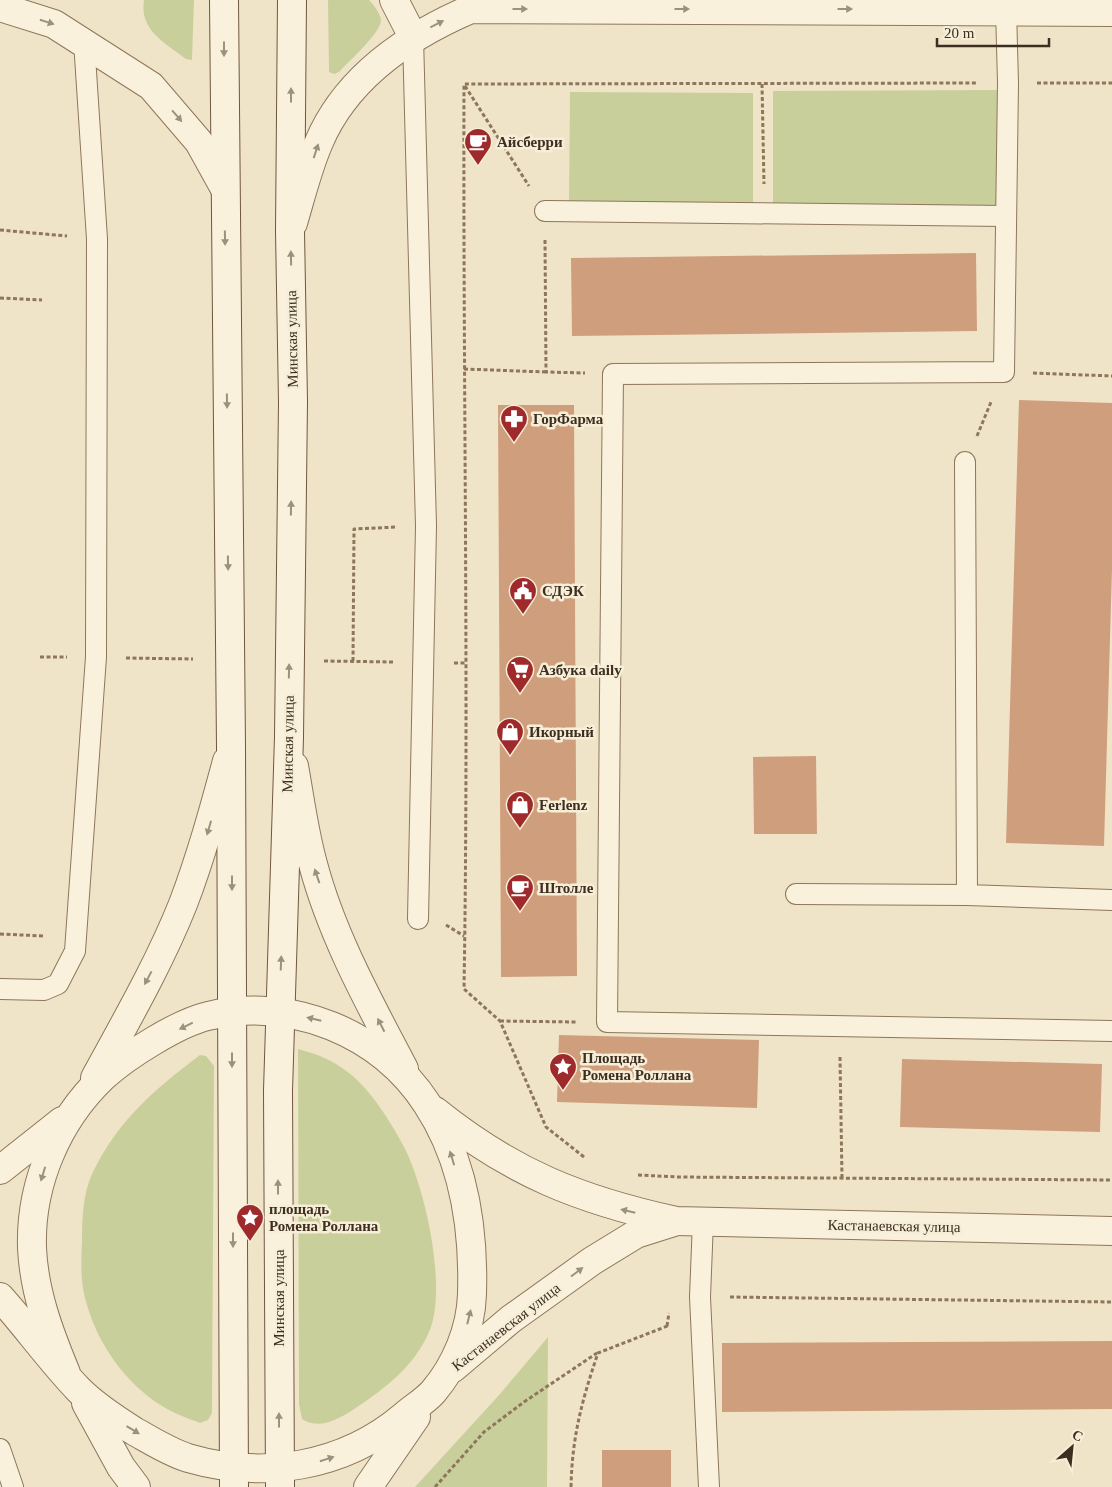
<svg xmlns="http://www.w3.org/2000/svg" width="1112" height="1487" viewBox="0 0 1112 1487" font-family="'Times New Roman',serif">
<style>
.green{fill:#c9cf9b}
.building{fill:#cf9f7d}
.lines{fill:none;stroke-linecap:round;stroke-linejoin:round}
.service-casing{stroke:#8d765c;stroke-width:22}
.minor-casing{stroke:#8d765c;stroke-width:30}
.tertiary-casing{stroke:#8d765c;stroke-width:30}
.secondary-casing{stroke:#6f573f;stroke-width:30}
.path{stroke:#8d765c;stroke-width:3;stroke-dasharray:4 2.5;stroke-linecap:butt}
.service{stroke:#faf1dc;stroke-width:20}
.minor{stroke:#faf1dc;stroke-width:28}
.tertiary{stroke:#faf1dc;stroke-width:28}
.secondary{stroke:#faf1dc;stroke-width:28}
.oneway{fill:#9c907e}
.labels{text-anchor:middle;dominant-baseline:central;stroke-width:5;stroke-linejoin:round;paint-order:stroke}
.poi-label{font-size:15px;font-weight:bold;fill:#3d2e20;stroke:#f7eed8;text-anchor:start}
.street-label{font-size:15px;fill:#3d2e20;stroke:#f7eed8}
</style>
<rect width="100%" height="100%" fill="#f0e4c8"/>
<g class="green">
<path d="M144,0H194L192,60L186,59C165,43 139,30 144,0Z"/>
<path d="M328,0H369C374,5 380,13 381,20C381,33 348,62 339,72L334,74L329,72Z"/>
<polygon points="997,90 998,205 773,206 773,91"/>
<polygon points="570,92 753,93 753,204 569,202"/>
<path d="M298,1049C317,1054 333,1060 349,1073C369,1088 391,1122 403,1145C425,1186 448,1289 429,1332C415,1365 386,1388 357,1407C341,1418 320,1431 302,1419L299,1404Z"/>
<path d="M200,1055L206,1056L214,1066L212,1413L208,1420L200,1423C187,1418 173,1413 162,1406C126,1384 98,1344 87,1305C80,1284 81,1261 82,1241C82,1220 83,1193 92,1174C118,1120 154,1090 200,1055Z"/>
<polygon points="548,1337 547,1487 415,1487 500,1394"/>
</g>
<g class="building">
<polygon points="976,253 977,331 572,336 571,258"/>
<polygon points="1019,400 1112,403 1112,569 1104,846 1006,843"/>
<polygon points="498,405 574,405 577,976 501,977"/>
<polygon points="816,756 817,834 754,834 753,757"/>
<polygon points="559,1035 759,1040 757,1108 557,1102"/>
<polygon points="902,1059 1102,1064 1100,1132 900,1127"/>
<polygon points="1112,1341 1112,1409 722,1412 722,1343"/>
<rect x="602" y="1450" width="69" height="37"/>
</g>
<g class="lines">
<defs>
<g id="service">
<polyline points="1006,9 1008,83 1004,372 613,374 607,1022 1112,1031"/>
<polyline points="413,37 426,526 418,919"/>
<polyline points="545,211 1006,216"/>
<polyline points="965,462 967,895 1112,900"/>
<polyline points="796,894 967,895"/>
<polyline points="0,989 44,990 58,984 75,951 96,657 97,239 84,41"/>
<polyline points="703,1221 700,1297 709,1487"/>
<polyline points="0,1449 13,1487"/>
</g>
<polyline id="minor" points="0,7 54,24 151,86 199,142 225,189"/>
<g id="tertiary">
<polyline points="394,0 413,37"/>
<path d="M293,223C301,196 308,167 319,142C347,76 408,36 471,9L1112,12"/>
<path d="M294,766C300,799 304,832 313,864C332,936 370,1004 404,1069"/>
<path d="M95,1078C126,1021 159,964 183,904C201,857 214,809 227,761"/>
<path d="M435,1111C512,1173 580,1200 676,1221L1112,1231"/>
<polyline points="0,1170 62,1121"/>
<path d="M0,1297C27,1327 51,1361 79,1390C95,1406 115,1419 134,1431C152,1441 169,1452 188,1458C263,1480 344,1467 404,1416C413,1408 425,1401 433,1392C456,1365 471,1329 472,1294C474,1229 464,1160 427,1104C381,1033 291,996 208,1016C178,1023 126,1056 103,1077C57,1121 30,1184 32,1248C34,1292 49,1332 66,1373"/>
<polyline points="453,1368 511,1319 592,1261 636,1234 674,1222"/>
<polyline points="86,1403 121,1467 136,1487"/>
<polyline points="368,1487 416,1417"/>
</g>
<g id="secondary">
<polyline points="224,0 231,747 234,1487"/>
<polyline points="280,1487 278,1091 289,737 293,402 290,231 292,0"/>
</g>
</defs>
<use href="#service" class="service-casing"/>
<use href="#minor" class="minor-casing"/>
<use href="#tertiary" class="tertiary-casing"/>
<use href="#secondary" class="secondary-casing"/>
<g class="path">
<polyline points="1037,83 1112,83"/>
<polyline points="762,84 764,184"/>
<polyline points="465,86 529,186"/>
<polyline points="0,230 67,236"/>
<polyline points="545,240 546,372 585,373"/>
<polyline points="0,298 42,300"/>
<polyline points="464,369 546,372"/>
<polyline points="1033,373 1112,376"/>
<polyline points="977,436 991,402"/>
<polyline points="40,657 67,657"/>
<polyline points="126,658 193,659"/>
<polyline points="324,661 395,662"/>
<polyline points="353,661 354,529 397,527"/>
<polyline points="454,663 467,663"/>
<polyline points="446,925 464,936"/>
<polyline points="0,934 44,936"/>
<polyline points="500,1021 577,1022"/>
<polyline points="840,1057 842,1178"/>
<path d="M584,1157L546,1127L500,1021L464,989C469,687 463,386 464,84L978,83"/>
<polyline points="638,1175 678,1177 1112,1180"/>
<polyline points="730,1297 1112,1302"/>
<polyline points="667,1326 669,1313"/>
<polyline points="435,1487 484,1432 524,1402 597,1353"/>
<path d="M571,1487C572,1437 582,1400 598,1353L670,1325"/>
</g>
<use href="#service" class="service"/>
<use href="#minor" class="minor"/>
<use href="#tertiary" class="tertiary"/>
<use href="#secondary" class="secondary"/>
</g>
<defs><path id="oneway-solid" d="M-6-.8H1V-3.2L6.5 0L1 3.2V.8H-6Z" transform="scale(1.25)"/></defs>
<g class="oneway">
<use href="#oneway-solid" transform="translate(520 9)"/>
<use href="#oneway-solid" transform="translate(682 9)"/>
<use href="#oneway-solid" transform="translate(845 9)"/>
<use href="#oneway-solid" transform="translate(47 22) rotate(18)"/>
<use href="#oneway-solid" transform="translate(437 24) rotate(-27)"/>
<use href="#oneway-solid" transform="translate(224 49) rotate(90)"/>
<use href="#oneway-solid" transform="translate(291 95) rotate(-90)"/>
<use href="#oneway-solid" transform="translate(177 116) rotate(49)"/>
<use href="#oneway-solid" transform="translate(316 151) rotate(-72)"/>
<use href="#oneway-solid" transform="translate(225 238) rotate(89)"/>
<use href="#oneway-solid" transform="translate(291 258) rotate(-91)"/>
<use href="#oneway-solid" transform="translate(227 401) rotate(89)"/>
<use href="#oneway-solid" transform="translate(291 508) rotate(-89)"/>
<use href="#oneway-solid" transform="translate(228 563) rotate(89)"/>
<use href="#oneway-solid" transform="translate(289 671) rotate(-89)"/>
<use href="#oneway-solid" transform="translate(209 828) rotate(106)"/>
<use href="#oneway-solid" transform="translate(317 876) rotate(-109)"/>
<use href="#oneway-solid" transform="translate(232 883) rotate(90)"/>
<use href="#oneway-solid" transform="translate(281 963) rotate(-88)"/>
<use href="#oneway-solid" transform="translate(148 978) rotate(118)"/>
<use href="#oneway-solid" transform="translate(314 1019) rotate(-167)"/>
<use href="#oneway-solid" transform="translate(381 1025) rotate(-117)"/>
<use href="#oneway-solid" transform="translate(186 1026) rotate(154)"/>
<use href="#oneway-solid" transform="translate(232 1060) rotate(90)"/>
<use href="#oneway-solid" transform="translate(452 1158) rotate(-107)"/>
<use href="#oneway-solid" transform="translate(43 1174) rotate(107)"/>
<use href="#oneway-solid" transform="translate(278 1187) rotate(-90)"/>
<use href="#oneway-solid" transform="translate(628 1211) rotate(-167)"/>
<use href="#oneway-solid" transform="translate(233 1240) rotate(90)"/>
<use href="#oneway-solid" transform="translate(577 1272) rotate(-37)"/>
<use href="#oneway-solid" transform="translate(469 1317) rotate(-76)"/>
<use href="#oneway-solid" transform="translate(279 1420) rotate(-90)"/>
<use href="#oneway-solid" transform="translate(133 1430) rotate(31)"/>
<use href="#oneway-solid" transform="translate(327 1459) rotate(-18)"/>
</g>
<defs>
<symbol id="cafe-pin" viewBox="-11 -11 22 30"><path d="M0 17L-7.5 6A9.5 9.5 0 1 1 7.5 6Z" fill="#9e2a2b" stroke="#f7eed8"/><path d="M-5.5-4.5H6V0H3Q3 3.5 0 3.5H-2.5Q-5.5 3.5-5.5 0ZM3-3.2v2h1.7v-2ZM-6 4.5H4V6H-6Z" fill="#fff"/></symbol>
<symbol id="pharmacy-pin" viewBox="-11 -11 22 30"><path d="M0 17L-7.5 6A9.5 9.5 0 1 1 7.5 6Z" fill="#9e2a2b" stroke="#f7eed8"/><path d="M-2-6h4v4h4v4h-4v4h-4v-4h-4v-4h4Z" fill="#fff"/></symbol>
<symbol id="civic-pin" viewBox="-11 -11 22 30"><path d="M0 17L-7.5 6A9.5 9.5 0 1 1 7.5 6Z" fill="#9e2a2b" stroke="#f7eed8"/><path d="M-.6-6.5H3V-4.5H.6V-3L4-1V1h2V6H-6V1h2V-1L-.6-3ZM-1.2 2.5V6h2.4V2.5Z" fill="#fff"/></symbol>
<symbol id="supermarket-pin" viewBox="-11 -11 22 30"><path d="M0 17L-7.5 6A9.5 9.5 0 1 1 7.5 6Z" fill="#9e2a2b" stroke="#f7eed8"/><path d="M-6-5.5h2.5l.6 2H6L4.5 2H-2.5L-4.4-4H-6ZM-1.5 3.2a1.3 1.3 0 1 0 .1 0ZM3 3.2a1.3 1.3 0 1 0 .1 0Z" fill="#fff"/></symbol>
<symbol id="shop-pin" viewBox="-11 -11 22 30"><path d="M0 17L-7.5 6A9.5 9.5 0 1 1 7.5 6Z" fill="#9e2a2b" stroke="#f7eed8"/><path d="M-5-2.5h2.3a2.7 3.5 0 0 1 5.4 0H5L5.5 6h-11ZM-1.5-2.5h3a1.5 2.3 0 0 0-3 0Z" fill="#fff"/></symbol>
<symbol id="sight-pin" viewBox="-11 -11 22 30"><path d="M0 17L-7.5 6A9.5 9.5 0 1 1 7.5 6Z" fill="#9e2a2b" stroke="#f7eed8"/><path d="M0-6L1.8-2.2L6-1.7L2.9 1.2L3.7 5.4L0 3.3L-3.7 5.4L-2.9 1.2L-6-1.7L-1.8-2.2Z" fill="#fff"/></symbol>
</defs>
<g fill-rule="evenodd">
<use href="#cafe-pin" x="462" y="126" width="32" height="43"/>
<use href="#pharmacy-pin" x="498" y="403" width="32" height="43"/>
<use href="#civic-pin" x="507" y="575" width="32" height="43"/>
<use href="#supermarket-pin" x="504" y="654" width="32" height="43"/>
<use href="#shop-pin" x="494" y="716" width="32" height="43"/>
<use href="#shop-pin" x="504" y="789" width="32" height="43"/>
<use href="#cafe-pin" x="504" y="872" width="32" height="43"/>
<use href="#sight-pin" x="547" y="1051" width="32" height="43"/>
<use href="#sight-pin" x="234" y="1202" width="32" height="43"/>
</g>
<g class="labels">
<g class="poi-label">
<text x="497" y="142">Айсберри</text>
<text x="533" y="419">ГорФарма</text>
<text x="542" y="591">СДЭК</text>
<text x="539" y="670">Азбука daily</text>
<text x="529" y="732">Икорный</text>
<text x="539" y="805">Ferlenz</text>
<text x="539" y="888">Штолле</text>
<text x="582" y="1058">Площадь<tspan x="582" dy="17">Ромена Роллана</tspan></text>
<text x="269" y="1209">площадь<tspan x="269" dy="17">Ромена Роллана</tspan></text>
</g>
<g class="street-label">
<text transform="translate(292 339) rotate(-91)">Минская улица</text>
<text transform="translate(288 744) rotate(-89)">Минская улица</text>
<text transform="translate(894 1226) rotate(1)">Кастанаевская улица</text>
<text transform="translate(279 1298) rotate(-90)">Минская улица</text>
<text transform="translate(506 1327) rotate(-38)">Кастанаевская улица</text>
</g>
</g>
<g transform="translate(1072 1447) rotate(27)" stroke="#f7eed8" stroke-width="4" paint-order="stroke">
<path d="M0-4L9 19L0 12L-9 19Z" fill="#3d2e20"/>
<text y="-8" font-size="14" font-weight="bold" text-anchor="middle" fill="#3d2e20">С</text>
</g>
<path d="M937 38v8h112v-8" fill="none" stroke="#3d2e20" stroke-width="2.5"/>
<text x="944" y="38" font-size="15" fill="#3d2e20" stroke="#f7eed8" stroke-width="4" paint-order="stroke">20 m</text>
</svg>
